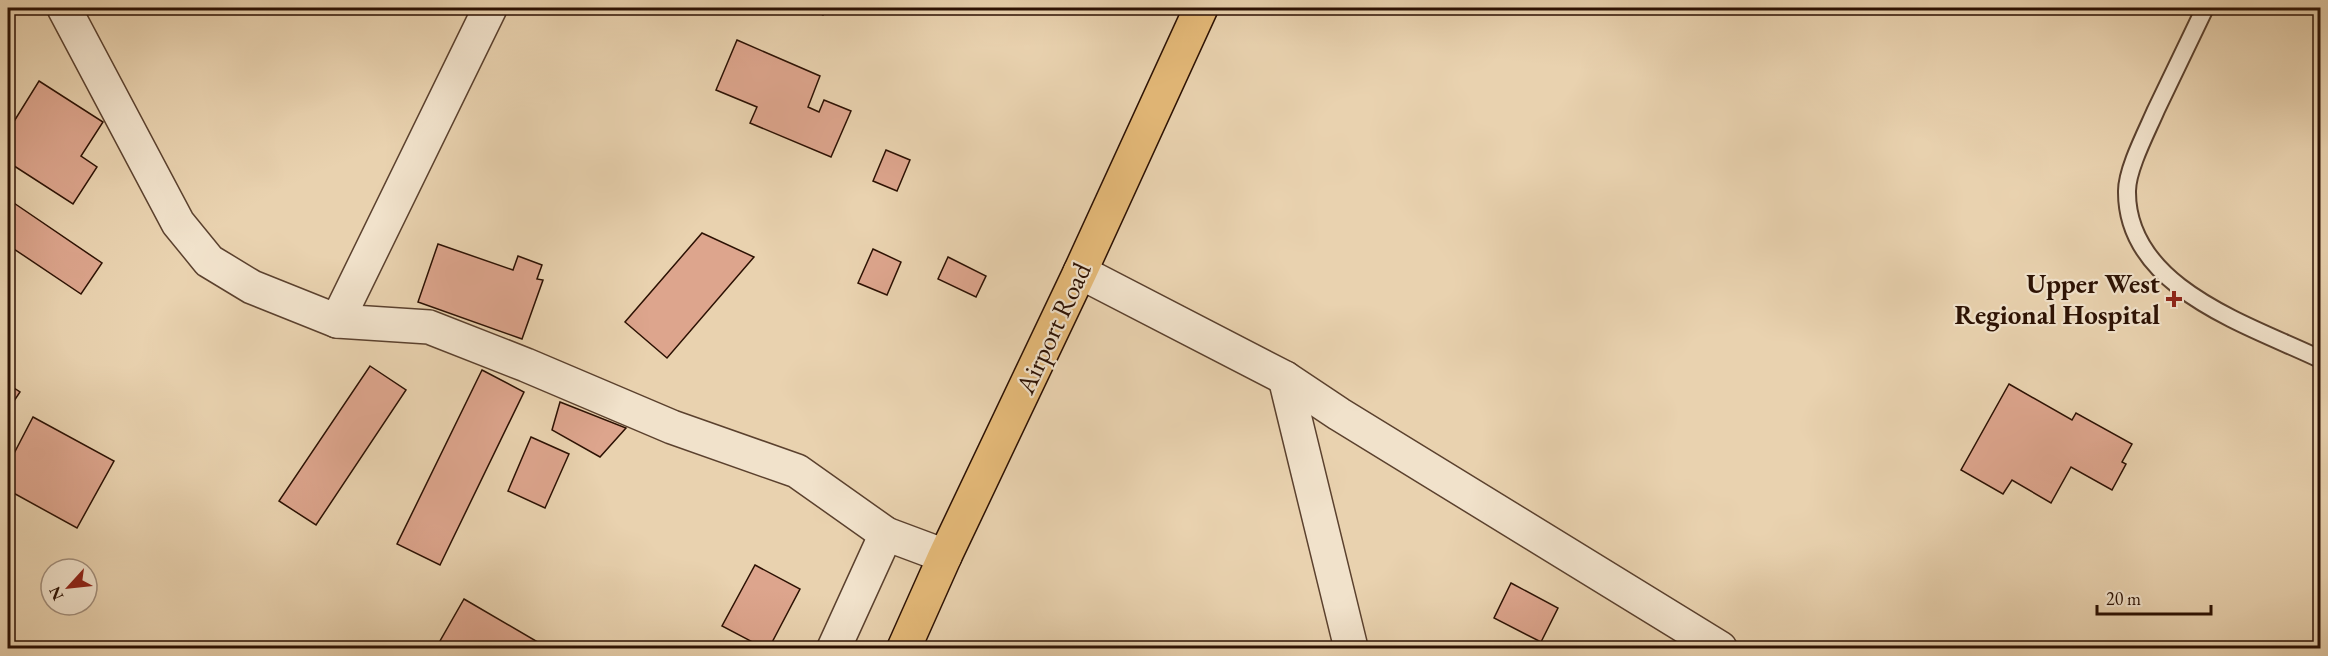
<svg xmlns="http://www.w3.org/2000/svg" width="2328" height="656" viewBox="0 0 2328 656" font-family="'EB Garamond',serif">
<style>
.building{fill:#dda58d;stroke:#2c1103;stroke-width:1.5}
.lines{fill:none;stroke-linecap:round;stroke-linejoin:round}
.service-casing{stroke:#5b412e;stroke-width:20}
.minor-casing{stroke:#5b412e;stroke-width:36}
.trunk-casing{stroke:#2c1103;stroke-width:36}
.service{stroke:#f1e2cb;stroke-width:16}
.minor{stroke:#f1e2cb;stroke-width:33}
.trunk{stroke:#e4b978;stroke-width:33}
.poi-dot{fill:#8f2418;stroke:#f1e2cb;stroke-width:2}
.labels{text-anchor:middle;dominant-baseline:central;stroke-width:4.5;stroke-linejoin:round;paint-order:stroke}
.poi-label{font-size:27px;font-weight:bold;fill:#2c1103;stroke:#f1e2cb;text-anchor:end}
.street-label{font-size:27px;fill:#2c1103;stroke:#f1e2cb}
</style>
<rect width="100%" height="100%" fill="#e9d2af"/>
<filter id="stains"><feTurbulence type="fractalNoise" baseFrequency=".00333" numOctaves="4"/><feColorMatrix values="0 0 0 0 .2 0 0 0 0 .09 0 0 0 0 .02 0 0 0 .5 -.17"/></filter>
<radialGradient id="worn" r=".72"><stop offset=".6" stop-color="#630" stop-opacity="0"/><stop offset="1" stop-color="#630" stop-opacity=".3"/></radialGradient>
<g class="building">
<polygon points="809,8 827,8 823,15"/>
<polygon points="737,40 820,76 808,107 819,112 824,100 851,111 831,157 750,123 757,107 716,90"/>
<polygon points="39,81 103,122 81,156 97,167 73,204 8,162 8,131"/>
<polygon points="886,150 910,160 897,191 873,181"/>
<polygon points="8,199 102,263 81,294 8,245"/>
<polygon points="702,233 754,257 667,358 625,322"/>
<polygon points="438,244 513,270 518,256 542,265 537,279 543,280 522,339 418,302"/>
<polygon points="873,249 901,262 887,295 858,283"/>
<polygon points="948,257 986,276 976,297 938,279"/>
<polygon points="370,366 406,390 316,525 279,501"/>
<polygon points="482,370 524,392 440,565 397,544"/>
<polygon points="8,384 20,392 8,410"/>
<polygon points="2009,384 2072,420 2076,413 2132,444 2122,462 2126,464 2112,490 2071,467 2051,503 2012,480 2003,494 1961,470"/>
<polygon points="560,402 626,428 600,457 552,430"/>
<polygon points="33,417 114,461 77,528 8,490 8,465"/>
<polygon points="531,437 569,454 545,508 508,491"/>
<polygon points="755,565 800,589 769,648 764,648 722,626"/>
<polygon points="1511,583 1558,608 1541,642 1494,618"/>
<polygon points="464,599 548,648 453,648 440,641"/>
</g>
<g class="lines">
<defs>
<path id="service" d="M2205,8C2189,42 2172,76 2156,110C2147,131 2127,169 2127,191C2126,288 2249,325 2320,359"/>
<g id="minor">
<polyline points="64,8 178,223 209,261 252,287 337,321 429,327 526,365 672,427 797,471 886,534 945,556"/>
<polyline points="1080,272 1285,378 1339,414 1720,648"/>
<polyline points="337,321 490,8"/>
<polyline points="1285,378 1351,648"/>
<polyline points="834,648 886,534"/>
</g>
<polyline id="trunk" points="904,648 945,556 1080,272 1201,8"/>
</defs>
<use href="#service" class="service-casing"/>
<use href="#minor" class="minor-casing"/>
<use href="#trunk" class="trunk-casing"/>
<use href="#service" class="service"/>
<use href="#minor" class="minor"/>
<use href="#trunk" class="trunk"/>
</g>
<path class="poi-dot" d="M2171 290h6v6h6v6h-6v6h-6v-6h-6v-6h6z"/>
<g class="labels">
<g class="poi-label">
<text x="2160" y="283">Upper West<tspan x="2160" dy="31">Regional Hospital</tspan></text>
</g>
<g class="street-label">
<text transform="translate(1053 328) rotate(-65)">Airport Road</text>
</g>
</g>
<rect width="2328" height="656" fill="none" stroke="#e9d2af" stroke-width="30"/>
<rect x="9" y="9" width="2310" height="638" fill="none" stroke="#2c1103" stroke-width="3"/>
<rect x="15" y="15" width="2298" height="626" fill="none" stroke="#2c1103" stroke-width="1.5"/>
<g transform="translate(69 587) rotate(243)"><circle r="28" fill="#f1e2cb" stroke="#a28e7b" stroke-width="1.5"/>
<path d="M0-4.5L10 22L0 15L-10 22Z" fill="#8f2418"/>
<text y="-9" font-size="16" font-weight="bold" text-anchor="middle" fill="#2c1103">N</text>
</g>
<path d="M2097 605v9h114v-9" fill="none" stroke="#2c1103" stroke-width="3"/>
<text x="2106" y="605" font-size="18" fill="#2c1103" stroke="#f1e2cb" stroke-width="4.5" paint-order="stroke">20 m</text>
<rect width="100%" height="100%" filter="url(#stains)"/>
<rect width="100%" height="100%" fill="url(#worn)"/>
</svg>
